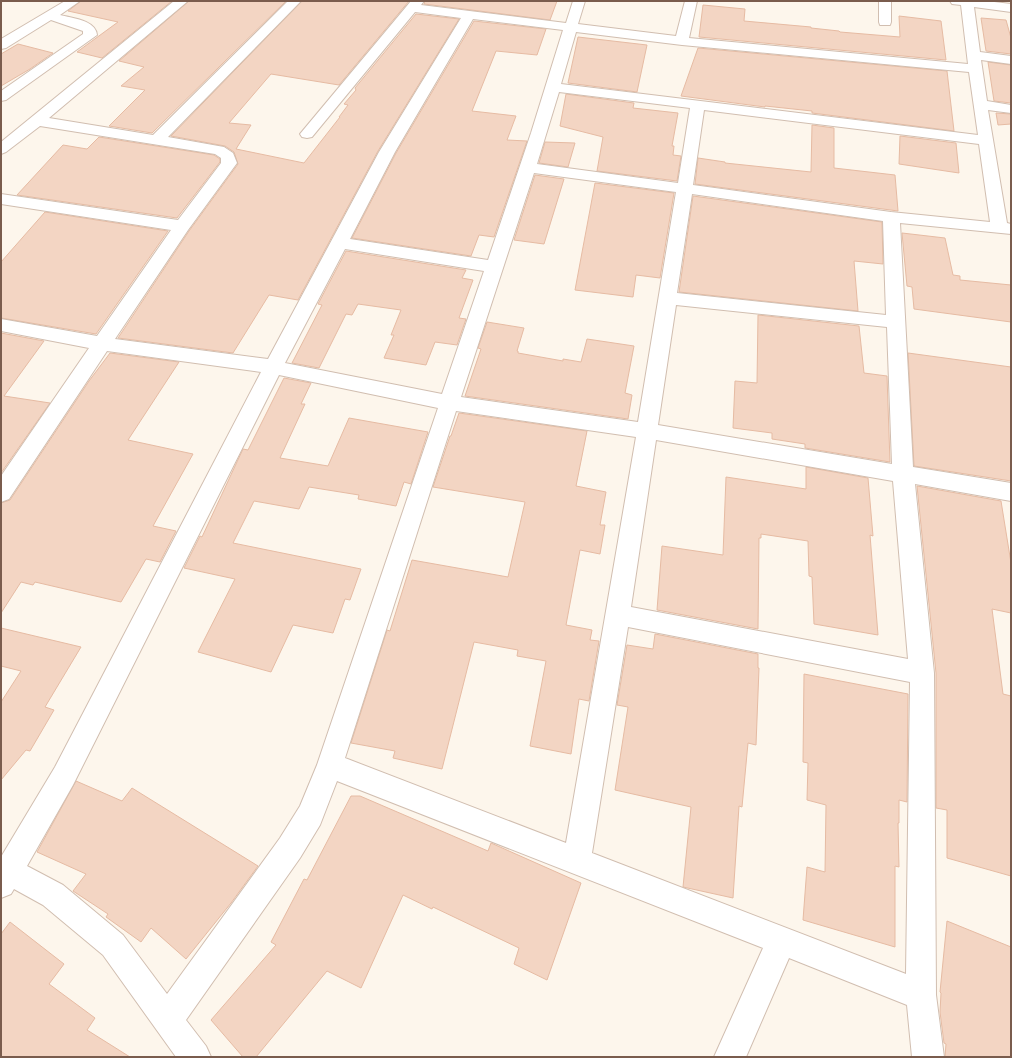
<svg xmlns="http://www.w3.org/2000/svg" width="1012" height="1058" viewBox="0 0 1012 1058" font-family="Commissioner,sans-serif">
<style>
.building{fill:#f3d5c3;stroke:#e6bba3}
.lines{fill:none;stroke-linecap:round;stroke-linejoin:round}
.minor-casing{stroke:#d1beb0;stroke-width:2}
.minor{fill:#fff;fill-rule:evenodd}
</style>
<rect width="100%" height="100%" fill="#fdf6ec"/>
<g class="building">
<polygon points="81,1 172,1 102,58 77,52 118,22 68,11"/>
<polygon points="189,1 286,1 152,133 109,126 145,90 121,86 144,67 119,61"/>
<polygon points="302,1 409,1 339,85 271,74 229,123 251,125 236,149 304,163 340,117 339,117 348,105 344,104 356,90 355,88 416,14 459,19 378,151 298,300 269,295 233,353 118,338 189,231 238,164 234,152 225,146 171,136"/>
<polygon points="425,1 557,1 550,20 424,4"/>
<polygon points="703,5 745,9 744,21 811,27 811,28 839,31 840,32 900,37 899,16 941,21 946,60 699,37"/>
<polygon points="981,18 1006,20 1011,38 1011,54 986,51"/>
<polygon points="474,21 546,29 537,55 496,51 472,111 516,116 507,140 527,141 494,237 479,235 471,256 352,238 396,153"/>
<polygon points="578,37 647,45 637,92 568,83"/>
<polygon points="18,44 53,53 30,69 1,86 1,54"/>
<polygon points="698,48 947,71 954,131 812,113 812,111 765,106 765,107 681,96"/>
<polygon points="988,62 1011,65 1011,103 994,101"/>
<polygon points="566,94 634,103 633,108 678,113 672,146 674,146 673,155 681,156 677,181 597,171 603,137 560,126"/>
<polygon points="996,113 1011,114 1011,124 998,125"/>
<polygon points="812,125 834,128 834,168 895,175 898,211 695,184 698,158 725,162 725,163 811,172"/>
<polygon points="900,136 956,143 959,173 899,164"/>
<polygon points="99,137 214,155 220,159 220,162 177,218 17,195 63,145 87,149"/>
<polygon points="545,142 575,143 568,167 539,163"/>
<polygon points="535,175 564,179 544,244 514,240"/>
<polygon points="595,183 674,193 660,278 636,275 633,297 575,290"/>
<polygon points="693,196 882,222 883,264 854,261 858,311 679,292"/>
<polygon points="45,212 168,231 96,334 1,318 1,262"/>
<polygon points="902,233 945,238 953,275 960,276 960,280 1011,285 1011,322 914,309 912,287 907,286"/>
<polygon points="346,251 466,270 462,278 473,280 459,318 466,319 457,345 435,342 426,365 384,358 394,335 391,335 401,310 358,304 352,315 346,314 319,368 292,363 322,305 318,304"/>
<polygon points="758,315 859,326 864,373 887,376 890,462 805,448 805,444 772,439 772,433 733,428 735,381 757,383"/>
<polygon points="487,322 524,328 517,351 518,351 518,353 563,361 563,359 581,362 587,339 634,346 625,393 632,395 628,419 465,396 481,349 478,348"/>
<polygon points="1,333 44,341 4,396 50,403 1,473"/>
<polygon points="110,353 179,362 128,440 193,454 153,526 176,531 160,562 146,559 121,602 35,582 33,585 21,582 1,613 1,503 10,500 89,381"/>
<polygon points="908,353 1011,367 1011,481 914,466"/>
<polygon points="284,378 311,383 301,404 305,404 280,458 328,466 349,418 428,432 411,484 404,482 396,506 358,499 359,495 309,487 299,509 254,501 233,543 361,569 350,600 345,599 333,633 293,625 271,672 198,652 235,579 184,568 200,536 202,537 243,449 248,450"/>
<polygon points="459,413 587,431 576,486 606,492 600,525 605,525 600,554 580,550 566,625 592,630 590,640 599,641 589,701 579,699 571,754 530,746 546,661 517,656 518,650 474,642 442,769 393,758 395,751 351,743 387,630 390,631 412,560 508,577 525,502 433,487 450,436 451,436"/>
<polygon points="806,467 868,478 873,536 870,535 878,635 814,624 812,577 809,576 808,541 761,534 761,538 759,538 758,629 657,610 662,546 723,555 726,477 806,489"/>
<polygon points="917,486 1001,501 1011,563 1011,613 992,609 1003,694 1011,696 1011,876 947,858 947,810 936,808 936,673"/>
<polygon points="1,628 81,647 45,707 54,710 30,751 26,750 1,780 1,702 21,671 1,666"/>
<polygon points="655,634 758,654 758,668 759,668 756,745 748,743 742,807 739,806 733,898 683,887 691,807 615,790 628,707 617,705 627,645 653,649"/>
<polygon points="804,674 908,694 907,802 899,800 899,823 898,823 899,867 895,866 895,947 803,920 807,867 825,872 826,805 807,800 808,763 803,762"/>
<polygon points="76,781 122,801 132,788 258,866 231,903 186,959 151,928 141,942 106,917 108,914 73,891 86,874 37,852"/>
<polygon points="351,796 360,796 488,851 491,843 581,883 547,980 514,964 519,948 433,907 432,909 403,895 361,988 327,971 256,1057 243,1057 211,1020 276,945 271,942 304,879 307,880"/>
<polygon points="947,921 1011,947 1011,1057 945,1057 946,1044 944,1043 940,1012 941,993 940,992"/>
<polygon points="10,922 64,964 49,984 95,1018 87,1030 130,1057 1,1057 1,934"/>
</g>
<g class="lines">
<defs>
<g id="minor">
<path d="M65,1H80L60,15C71,18 96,20 97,35L6,100L1,101V91L83,34V31L51,20L6,48L1,49V39Z"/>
<path d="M174,1H188L49,118L153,135L288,1H301L168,137L224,147L233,153L237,163L188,230L115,339L268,359L379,152L461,18L415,12L312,137L307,138L302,137L300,134L411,1H424L421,5L566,23L573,1H585L578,24L676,36L685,1H697L689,38L968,64L961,5L952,4L950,1H986L1011,4V12L974,7L980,52L1011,56V64L981,60L987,101L1011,105V113L988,110L1007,223L1011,224V234L900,223L913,467L1011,483V501L915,484L934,673L936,995L944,1057H912L907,1005L789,958L746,1057H714L763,948L337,781L320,825L300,858L186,1020L206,1046L211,1057H176L103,955L43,905L14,889L11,894L1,898V857L55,767L261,372L107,351L9,499L1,502V476L89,348L1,331V319L97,336L171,230L1,204V194L178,220L221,163V158L215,154L40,126L6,152L1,154V142ZM473,19L563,30L531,133L488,260L350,239L395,152ZM576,32L682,45L969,72L978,135L561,84ZM559,92L690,108L678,183L537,164ZM704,110L979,144L990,222L891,212L693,185ZM534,173L676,192L638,422L461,397ZM692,194L883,221L886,315L677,293ZM345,249L484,271L442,394L285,363ZM676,305L887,327L892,464L658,425ZM279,375L438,408L317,765L300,806L280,838L167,994L123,935L63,885L27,866L73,785ZM456,411L636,437L566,843L345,758ZM656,440L893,481L908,659L631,607ZM628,627L910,682L906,974L592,853Z"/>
<polygon points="879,1 891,1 891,22 890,25 880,25 879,22"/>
</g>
</defs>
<use href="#minor" class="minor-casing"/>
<use href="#minor" class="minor"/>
</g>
<rect width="1012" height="1058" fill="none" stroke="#7a5c4d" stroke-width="4"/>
</svg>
